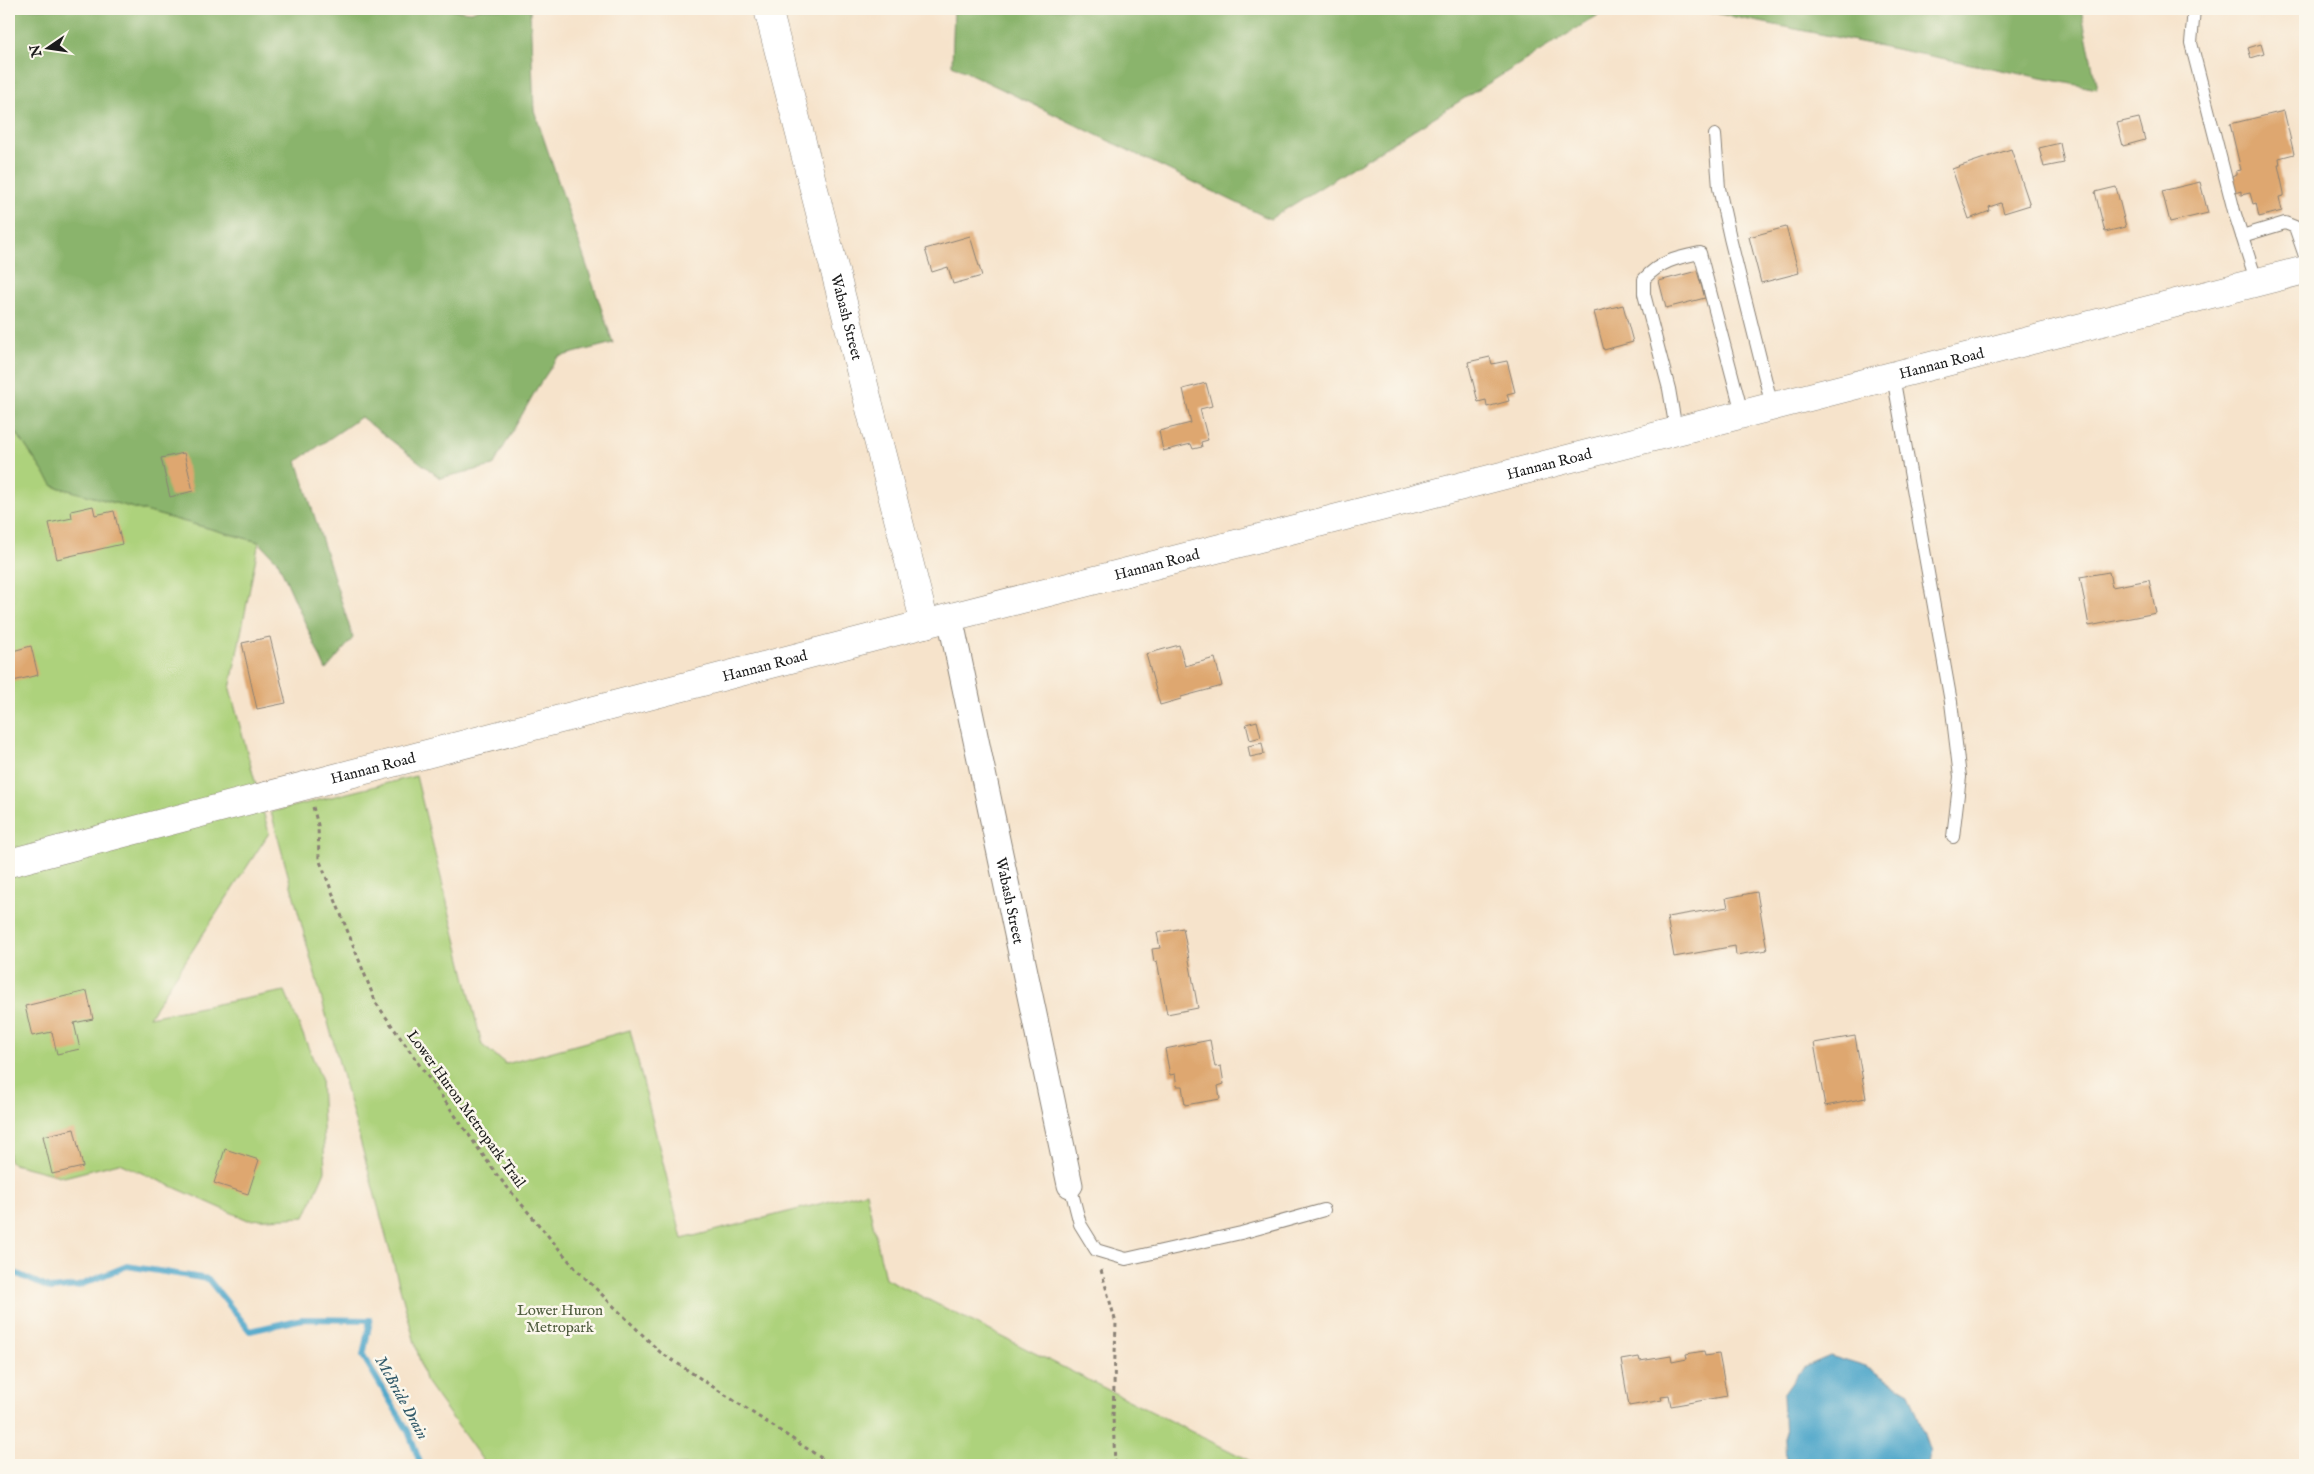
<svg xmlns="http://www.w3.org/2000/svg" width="2314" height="1474" viewBox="0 0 2314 1474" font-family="'IM FELL English',serif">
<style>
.green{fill:#add27c;stroke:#64774c}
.forest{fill:#8ab46c;stroke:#536844}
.water{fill:#4ca5c9;stroke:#346072}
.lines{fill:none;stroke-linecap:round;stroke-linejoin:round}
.stream{stroke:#4ca5c9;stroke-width:6}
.building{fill:#dea76f}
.lane-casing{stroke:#898074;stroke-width:14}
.street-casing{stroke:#898074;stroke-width:27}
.secondary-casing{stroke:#898074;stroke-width:29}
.path{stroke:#898074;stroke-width:3;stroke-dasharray:4 4;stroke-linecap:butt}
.lane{stroke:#fff;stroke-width:12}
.street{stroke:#fff;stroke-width:25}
.secondary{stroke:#fff;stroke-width:28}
.labels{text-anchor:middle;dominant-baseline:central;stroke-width:5;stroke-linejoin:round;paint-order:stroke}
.street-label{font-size:15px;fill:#1c1c1c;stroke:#fbf7ec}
.park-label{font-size:15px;fill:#4f5c3e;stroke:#fbf7ec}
.water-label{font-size:16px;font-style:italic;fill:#325a6a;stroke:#fbf7ec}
</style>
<rect width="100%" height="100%" fill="#fbf7ec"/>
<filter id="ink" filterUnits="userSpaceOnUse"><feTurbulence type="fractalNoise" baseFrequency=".02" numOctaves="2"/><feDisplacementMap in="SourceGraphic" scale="10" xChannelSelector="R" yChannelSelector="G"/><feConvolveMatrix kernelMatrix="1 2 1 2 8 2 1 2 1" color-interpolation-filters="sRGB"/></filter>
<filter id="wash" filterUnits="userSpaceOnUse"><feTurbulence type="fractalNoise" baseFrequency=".0096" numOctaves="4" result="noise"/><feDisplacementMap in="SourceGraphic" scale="20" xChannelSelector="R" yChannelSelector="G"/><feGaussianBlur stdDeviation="1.12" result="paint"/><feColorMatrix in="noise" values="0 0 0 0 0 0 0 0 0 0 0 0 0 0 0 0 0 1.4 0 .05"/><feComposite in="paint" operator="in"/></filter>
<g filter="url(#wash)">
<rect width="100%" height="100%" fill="#f6e3cb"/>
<g class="green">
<polygon points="9,422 53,486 259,542 230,689 269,833 149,1017 285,991 321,1078 325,1171 305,1217 248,1220 119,1163 64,1177 14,1164 9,1161"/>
<polygon points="416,776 482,1045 506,1064 630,1030 682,1239 866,1192 885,1278 1258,1465 486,1465 425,1380 271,812"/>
</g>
<g class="forest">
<polygon points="9,9 442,9 471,12 479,9 530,9 534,110 613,343 558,357 537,388 493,466 440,478 361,417 297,461 353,638 326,670 278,562 259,542 53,486 9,422"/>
<polygon points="954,9 1608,9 1270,219 952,65"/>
<polygon points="1694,9 2081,9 2097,89"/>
</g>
<polygon class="water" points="1830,1356 1866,1367 1909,1392 1930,1451 1928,1465 1786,1465 1783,1395 1802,1368"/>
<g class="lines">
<polyline class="stream" points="9,1273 13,1272 51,1289 78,1286 127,1266 208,1279 250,1331 302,1319 370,1320 363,1356 408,1431 421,1465"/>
</g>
<g id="blocks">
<g class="building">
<polygon points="2261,44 2264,54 2251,58 2248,48"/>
<polygon points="2284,111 2294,154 2279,158 2280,165 2278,165 2284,193 2284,196 2279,197 2282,211 2259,217 2256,203 2253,204 2250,193 2241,195 2241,191 2235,193 2232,177 2236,175 2236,171 2241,170 2230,124"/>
<polygon points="2139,118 2145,140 2123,146 2117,123"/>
<polygon points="2060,143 2064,163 2044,167 2039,148"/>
<polygon points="2011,149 2030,205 2004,213 2001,203 1989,207 1990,211 1969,219 1952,169"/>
<polygon points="2200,182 2208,213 2170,222 2162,191"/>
<polygon points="2116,187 2126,227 2105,232 2095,192"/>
<polygon points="1786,227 1799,273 1761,283 1749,237"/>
<polygon points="970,236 982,276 953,284 948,267 932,272 925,249"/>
<polygon points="1697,271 1705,298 1666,308 1659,281"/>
<polygon points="1623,305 1633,342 1604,350 1594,312"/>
<polygon points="1490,357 1492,364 1507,361 1515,392 1507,394 1509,401 1487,407 1486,400 1478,402 1468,362"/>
<polygon points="1206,383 1212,406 1200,409 1208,440 1201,442 1202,447 1193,449 1191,444 1163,451 1159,431 1191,423 1183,389"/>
<polygon points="184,453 193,491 170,497 161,458"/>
<polygon points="9,495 15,517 9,518"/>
<polygon points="93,506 95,515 114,511 122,544 57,559 49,523 72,518 71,511"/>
<polygon points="2109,572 2112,587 2149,580 2156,613 2089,626 2080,577"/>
<polygon points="270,637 286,703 257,709 242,643"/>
<polygon points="1179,645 1185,666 1215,658 1222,686 1181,697 1181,699 1160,705 1146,654"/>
<polygon points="31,646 38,675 9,682 9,652"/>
<polygon points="1257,721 1261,737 1250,740 1246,724"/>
<polygon points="1262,743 1264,754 1250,757 1248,746"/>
<polygon points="1757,892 1767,950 1736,955 1735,946 1674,957 1667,917 1728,907 1726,898"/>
<polygon points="1183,928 1198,1008 1167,1014 1157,961 1154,962 1152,949 1160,948 1157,933"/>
<polygon points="87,991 93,1019 74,1023 80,1049 57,1054 52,1032 32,1036 25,1006"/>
<polygon points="1855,1036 1866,1098 1825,1106 1814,1043"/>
<polygon points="1210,1040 1215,1067 1221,1066 1224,1084 1218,1086 1220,1099 1185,1105 1182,1086 1177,1086 1175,1074 1170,1075 1165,1049"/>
<polygon points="74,1129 83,1167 52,1174 43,1136"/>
<polygon points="225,1149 259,1160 248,1194 214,1183"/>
<polygon points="1704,1351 1705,1356 1719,1354 1727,1396 1671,1406 1669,1396 1661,1397 1662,1400 1629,1406 1621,1360 1639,1357 1640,1361 1671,1356 1672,1362 1687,1359 1686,1354"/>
</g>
</g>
</g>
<g filter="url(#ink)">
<use href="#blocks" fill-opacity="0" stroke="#898074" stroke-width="1"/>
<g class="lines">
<defs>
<g id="lane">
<polyline points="2194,9 2191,43 2234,211 2257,283"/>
<polyline points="1715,135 1719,188 1730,238 1772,406"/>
<polyline points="2242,236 2285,223 2295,227 2305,256"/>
<polyline points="1893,376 1951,702 1960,777 1953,837"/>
<path d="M1676,430L1669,389L1644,294V279C1661,261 1676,258 1700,253L1742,413"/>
<polyline points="1070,1185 1080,1224 1096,1250 1126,1259 1241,1233 1324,1210"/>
</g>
<g id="street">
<path id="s1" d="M950,617L1070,1185"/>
</g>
<g id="secondary">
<path id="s2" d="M768,9L925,624"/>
<path id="s3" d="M9,863L959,615L2305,270"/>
</g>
</defs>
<use href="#lane" class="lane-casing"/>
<use href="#street" class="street-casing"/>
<use href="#secondary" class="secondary-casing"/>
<g class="path">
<polyline points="313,807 318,825 319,859 376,1003 497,1175 575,1268 660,1352 832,1465"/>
<polyline points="1101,1270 1116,1323 1113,1416 1115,1465"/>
</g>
<use href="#lane" class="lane"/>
<use href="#street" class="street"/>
<use href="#secondary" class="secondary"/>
</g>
</g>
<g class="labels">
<g class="street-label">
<text stroke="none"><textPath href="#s2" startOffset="318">Wabash Street</textPath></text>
<text stroke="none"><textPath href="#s3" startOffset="1996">Hannan Road</textPath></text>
<text stroke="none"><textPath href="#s3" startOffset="1591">Hannan Road</textPath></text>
<text stroke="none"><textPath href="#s3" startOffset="1186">Hannan Road</textPath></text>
<text stroke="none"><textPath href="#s3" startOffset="781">Hannan Road</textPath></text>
<text stroke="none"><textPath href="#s3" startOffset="376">Hannan Road</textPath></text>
<text stroke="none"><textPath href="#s1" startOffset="290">Wabash Street</textPath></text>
<text transform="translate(466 1109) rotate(54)">Lower Huron Metropark Trail</text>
</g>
<g class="park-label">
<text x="560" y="1310">Lower Huron<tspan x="560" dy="17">Metropark</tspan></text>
</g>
<g class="water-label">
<text transform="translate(401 1398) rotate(61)">McBride Drain</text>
</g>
</g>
<rect width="2314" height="1474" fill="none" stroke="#fbf7ec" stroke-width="30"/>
<g transform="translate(48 48) rotate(257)" stroke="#fbf7ec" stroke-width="4" paint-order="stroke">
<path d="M0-4L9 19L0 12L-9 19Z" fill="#1c1c1c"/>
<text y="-8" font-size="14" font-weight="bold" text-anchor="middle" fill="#1c1c1c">N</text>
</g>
</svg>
